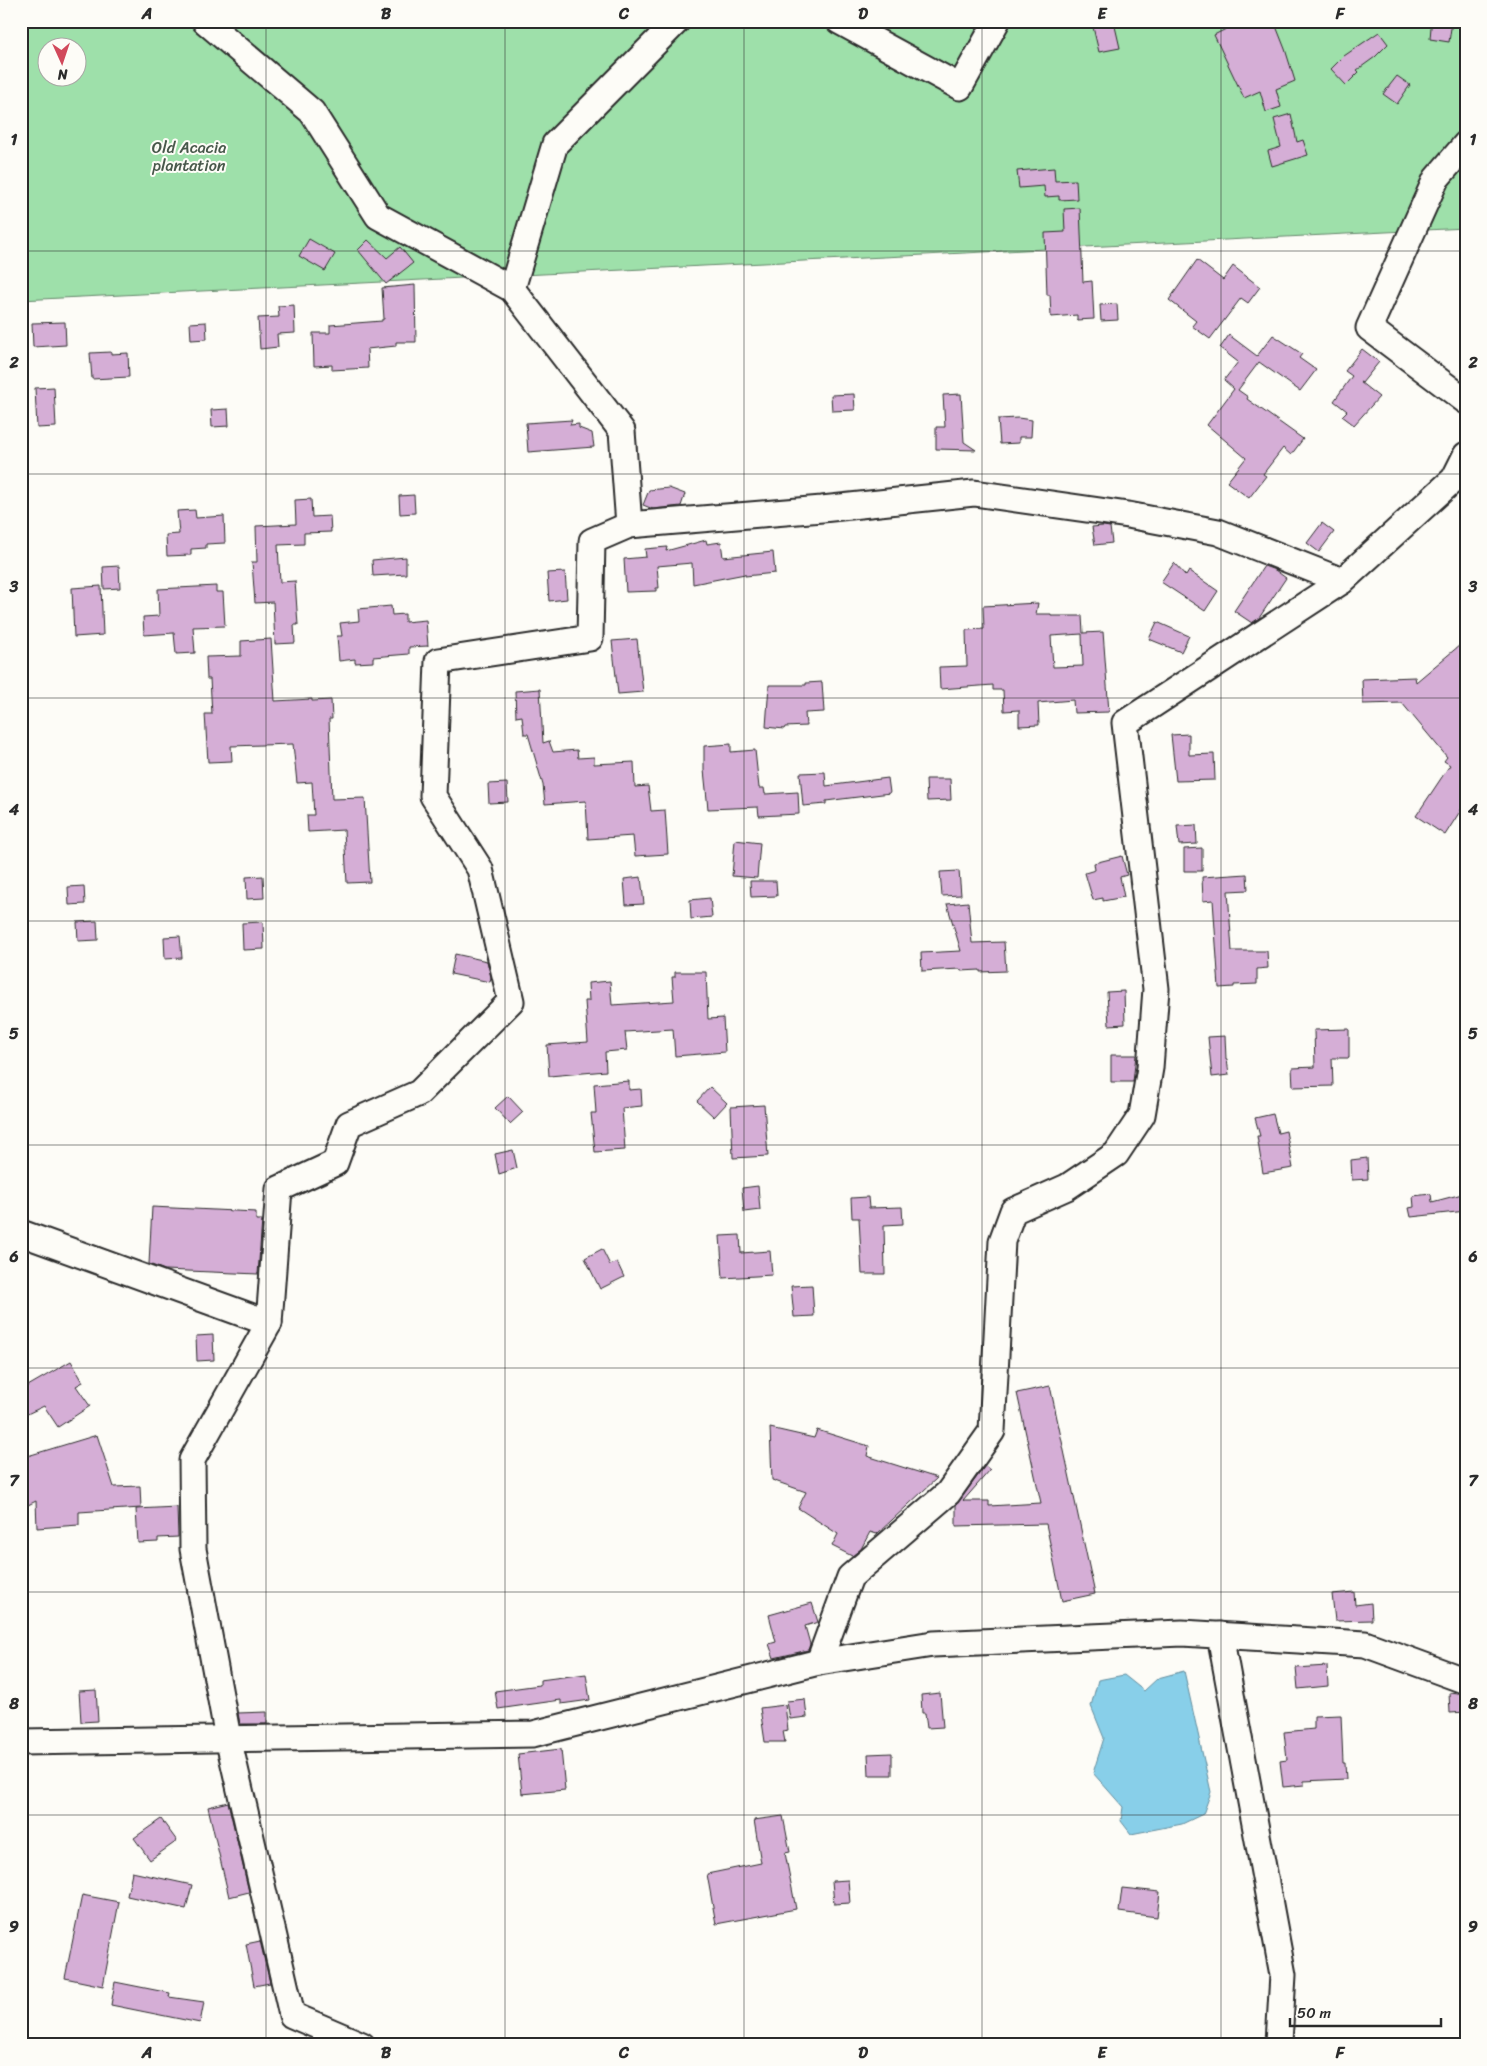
<svg xmlns="http://www.w3.org/2000/svg" width="1487" height="2066" viewBox="0 0 1487 2066" font-family="Sriracha,sans-serif">
<style>
.green{fill:#9ee0aa;stroke:#64866a;fill-rule:evenodd}
.water{fill:#88cfe9;stroke:#638d9d}
.building{fill:#d5aed6;stroke:#2b2b2b;fill-rule:evenodd}
.lines{fill:none;stroke-linecap:round;stroke-linejoin:round}
.minor-casing{stroke:#2b2b2b;stroke-width:29}
.minor{stroke:#fdfcf7;stroke-width:25}
.grid{fill:none;stroke:#2b2b2b;stroke-width:1;stroke-opacity:0.55}
.labels{text-anchor:middle;dominant-baseline:central;stroke-width:4;stroke-linejoin:round;paint-order:stroke}
.park-label{font-size:16px;fill:#48584b;stroke:#fdfcf7}
.neatline{fill:none;stroke:#2b2b2b;stroke-width:2}
.grid-label{font-size:16px;text-anchor:middle;font-weight:bold;fill:#2b2b2b}
</style>
<rect width="100%" height="100%" fill="#fdfcf7"/>
<filter id="ink" filterUnits="userSpaceOnUse"><feTurbulence type="fractalNoise" baseFrequency=".02" numOctaves="2"/><feDisplacementMap in="SourceGraphic" scale="10" xChannelSelector="R" yChannelSelector="G"/><feConvolveMatrix kernelMatrix="1 2 1 2 8 2 1 2 1" color-interpolation-filters="sRGB"/></filter>
<g filter="url(#ink)">
<path class="green" d="M21,21H1466V228L21,300ZM48,48H78V78H48Z"/>
<polygon class="water" points="1184,1671 1211,1792 1203,1814 1182,1824 1131,1834 1121,1821 1123,1807 1093,1773 1104,1738 1091,1706 1098,1680 1124,1675 1144,1691 1158,1678"/>
<g class="building">
<polygon points="1242,21 1274,21 1285,49 1295,81 1276,89 1281,107 1266,112 1260,91 1244,98 1214,35"/>
<polygon points="1435,21 1452,21 1449,42 1430,39 1431,27"/>
<polygon points="1114,22 1120,48 1099,52 1093,27"/>
<polygon points="1379,32 1388,44 1375,57 1357,70 1359,72 1346,85 1331,69 1344,56"/>
<polygon points="1397,76 1410,85 1397,104 1383,94"/>
<polygon points="1291,114 1297,142 1303,140 1308,155 1272,166 1268,151 1281,147 1274,119"/>
<polygon points="1054,168 1055,181 1076,180 1077,199 1059,200 1059,196 1045,197 1044,186 1019,188 1017,171"/>
<polygon points="1080,208 1083,282 1092,281 1094,319 1077,320 1077,315 1051,317 1050,295 1047,295 1045,233 1065,232 1064,209"/>
<polygon points="309,239 335,254 325,271 299,256"/>
<polygon points="368,240 387,258 400,247 413,263 386,284 358,250"/>
<polygon points="1197,260 1223,280 1233,266 1260,287 1248,303 1241,298 1210,339 1192,326 1196,321 1169,300"/>
<polygon points="415,285 416,342 396,342 396,346 367,349 368,368 332,370 332,365 314,366 313,333 330,333 330,325 382,321 382,319 384,319 382,288"/>
<polygon points="1117,304 1118,320 1101,321 1100,305"/>
<polygon points="294,305 295,333 277,334 278,347 260,349 258,318 279,317 278,306"/>
<polygon points="65,322 66,345 33,347 32,323"/>
<polygon points="206,322 207,339 191,340 190,323"/>
<polygon points="1229,335 1257,356 1273,335 1302,354 1299,358 1316,370 1300,391 1259,362 1238,390 1248,397 1247,399 1303,439 1291,455 1283,448 1263,474 1266,476 1249,498 1227,482 1246,458 1207,425 1234,389 1224,380 1238,362 1220,348"/>
<polygon points="1362,349 1379,362 1362,383 1360,382 1379,397 1354,425 1342,416 1347,411 1334,401 1352,376 1345,371"/>
<polygon points="111,352 111,354 128,353 129,377 92,379 90,353"/>
<polygon points="54,387 56,427 37,428 35,388"/>
<polygon points="854,394 855,410 832,411 831,395"/>
<polygon points="961,394 964,442 976,450 936,449 936,427 945,427 943,395"/>
<polygon points="228,409 229,426 212,427 211,410"/>
<polygon points="1018,418 1032,420 1031,437 1019,437 1019,443 1000,444 998,419"/>
<polygon points="572,420 570,425 579,424 579,428 592,433 594,447 528,452 526,423"/>
<polygon points="669,488 685,494 681,506 653,509 643,505 649,490"/>
<polygon points="414,495 415,513 400,514 399,496"/>
<polygon points="311,499 312,517 330,516 331,532 304,533 304,544 278,545 280,582 295,581 298,625 294,625 295,643 275,644 273,602 255,603 252,562 257,562 256,526 296,524 295,500"/>
<polygon points="195,510 196,518 224,516 225,543 206,544 206,548 191,549 191,555 167,556 166,535 179,534 177,511"/>
<polygon points="1322,523 1334,532 1319,552 1307,543"/>
<polygon points="1103,526 1110,527 1112,543 1095,545 1092,527"/>
<polygon points="706,540 707,544 721,542 723,557 773,552 775,573 745,576 745,574 693,584 692,563 657,566 659,588 656,588 656,591 626,592 624,559 646,557 645,549 667,547 666,551"/>
<polygon points="406,557 406,574 373,576 372,560"/>
<polygon points="1174,563 1186,576 1189,571 1218,591 1205,611 1161,582"/>
<polygon points="119,566 120,588 104,589 103,567"/>
<polygon points="1264,566 1275,570 1286,578 1259,618 1252,623 1234,611"/>
<polygon points="565,572 567,599 549,601 547,573"/>
<polygon points="101,586 103,635 74,637 72,588"/>
<polygon points="216,586 216,592 223,592 225,626 193,627 195,653 176,654 174,633 144,635 143,617 159,616 158,589"/>
<path d="M1038,603L1036,614H1051V616H1082L1083,633L1103,632L1109,712L1074,713L1073,700L1038,703L1039,725L1019,726V710L1004,711L1003,690H993V685L940,689L939,667L967,666L966,630L984,629L983,606ZM1082,634L1083,666L1053,667L1051,636Z"/>
<polygon points="391,606 392,615 405,614 405,622 426,620 428,646 409,647 409,654 373,657 373,662 355,663 355,659 339,661 337,636 342,636 340,623 359,621 358,609"/>
<polygon points="1157,622 1189,636 1181,652 1149,639"/>
<polygon points="271,639 275,701 312,699 312,701 331,700 332,719 329,719 332,799 365,798 370,882 347,883 344,830 308,832 307,815 314,815 312,782 297,783 293,744 231,746 232,761 208,762 205,714 212,714 210,679 207,679 206,657 241,656 241,641"/>
<polygon points="637,639 643,692 618,694 612,641"/>
<polygon points="1466,640 1466,802 1445,835 1416,816 1450,765 1444,761 1447,757 1402,703 1363,704 1362,679 1415,677 1416,682"/>
<polygon points="822,682 824,712 805,713 806,726 785,727 784,729 766,727 769,685 806,685 806,683"/>
<polygon points="540,689 543,743 549,741 553,752 577,750 578,758 594,757 594,764 634,762 635,787 648,786 651,811 665,810 668,854 635,856 633,836 588,839 586,801 545,804 543,785 528,734 524,734 522,716 516,717 515,691"/>
<polygon points="1189,734 1189,755 1214,754 1215,780 1176,781 1171,735"/>
<polygon points="731,744 731,752 755,750 759,788 764,788 765,794 798,792 799,814 759,816 758,807 708,809 704,770 704,746"/>
<polygon points="825,772 826,786 888,778 890,793 826,801 826,804 803,806 800,773"/>
<polygon points="926,779 950,779 951,800 927,801"/>
<polygon points="507,783 508,802 489,803 488,784"/>
<polygon points="1196,825 1197,844 1179,845 1177,826"/>
<polygon points="735,840 760,843 757,878 732,876"/>
<polygon points="1202,848 1202,871 1184,871 1184,849"/>
<polygon points="1122,856 1127,875 1120,877 1124,897 1103,901 1103,898 1093,900 1085,873 1095,870 1094,863"/>
<polygon points="959,871 961,895 942,896 940,872"/>
<polygon points="1247,874 1248,890 1228,891 1232,951 1267,951 1268,968 1257,969 1257,984 1234,985 1234,987 1219,988 1213,900 1203,901 1202,877"/>
<polygon points="263,876 264,898 247,899 246,877"/>
<polygon points="641,877 644,904 626,905 624,879"/>
<polygon points="750,881 776,881 777,896 751,897"/>
<polygon points="84,886 85,904 69,905 68,887"/>
<polygon points="710,898 712,917 691,919 690,900"/>
<polygon points="968,902 972,943 1004,942 1006,971 980,972 980,970 961,971 960,969 922,971 921,953 961,951 947,904"/>
<polygon points="97,921 98,940 78,941 77,922"/>
<polygon points="263,922 264,949 243,950 242,923"/>
<polygon points="180,936 182,958 165,959 164,937"/>
<polygon points="455,954 487,961 491,977 490,982 451,974"/>
<polygon points="675,972 706,972 708,1019 723,1018 725,1052 675,1056 673,1029 625,1032 627,1050 605,1052 606,1071 549,1076 547,1045 588,1042 585,1001 589,1001 588,983 610,981 612,1005 674,1001 672,977 675,977"/>
<polygon points="1124,991 1125,1024 1109,1025 1107,992"/>
<polygon points="1349,1029 1349,1058 1332,1058 1333,1086 1293,1087 1292,1068 1315,1067 1314,1030"/>
<polygon points="1225,1036 1226,1059 1227,1059 1229,1075 1212,1077 1208,1037"/>
<polygon points="1111,1055 1136,1055 1133,1082 1111,1082"/>
<polygon points="629,1081 629,1090 641,1089 642,1106 622,1108 625,1150 595,1152 591,1113 596,1113 594,1084"/>
<polygon points="710,1087 727,1103 714,1117 697,1101"/>
<polygon points="508,1096 523,1112 510,1124 495,1108"/>
<polygon points="764,1105 768,1156 733,1158 731,1107"/>
<polygon points="1273,1114 1278,1133 1286,1131 1293,1168 1263,1173 1257,1136 1260,1136 1255,1118"/>
<polygon points="513,1150 517,1168 499,1174 495,1154"/>
<polygon points="1367,1158 1368,1179 1352,1180 1351,1160"/>
<polygon points="758,1186 760,1210 744,1212 742,1188"/>
<polygon points="1466,1193 1466,1211 1411,1217 1409,1208 1414,1207 1413,1196 1431,1194 1432,1202"/>
<polygon points="868,1197 869,1208 902,1207 903,1224 884,1225 885,1274 862,1274 859,1218 852,1218 851,1198"/>
<polygon points="152,1207 256,1212 256,1220 262,1220 258,1274 165,1270 149,1264"/>
<polygon points="740,1235 741,1253 770,1251 772,1275 723,1278 720,1236"/>
<polygon points="602,1249 610,1265 617,1262 624,1277 600,1289 585,1258"/>
<polygon points="812,1285 814,1316 794,1317 791,1286"/>
<polygon points="213,1335 214,1360 197,1361 196,1336"/>
<polygon points="71,1361 83,1382 76,1386 90,1406 58,1427 44,1406 21,1417 21,1390"/>
<polygon points="1050,1386 1095,1594 1062,1601 1046,1524 956,1526 956,1505 985,1466 990,1470 963,1501 989,1501 989,1506 1041,1503 1017,1393"/>
<polygon points="770,1428 814,1438 817,1430 869,1446 867,1456 937,1478 877,1534 870,1532 861,1549 852,1556 832,1546 838,1534 798,1508 806,1492 772,1480"/>
<polygon points="97,1435 114,1487 140,1486 141,1508 79,1512 79,1525 37,1528 36,1501 28,1505 21,1492 21,1458"/>
<polygon points="177,1507 178,1537 158,1538 158,1542 138,1543 136,1509"/>
<polygon points="1354,1592 1355,1605 1371,1603 1372,1620 1335,1621 1332,1594"/>
<polygon points="812,1603 818,1622 805,1626 810,1644 808,1650 774,1658 769,1644 776,1642 769,1615"/>
<polygon points="1327,1666 1328,1686 1298,1689 1296,1668"/>
<polygon points="586,1674 590,1700 561,1704 561,1700 498,1709 495,1691 540,1685 540,1680"/>
<polygon points="96,1690 98,1721 81,1722 79,1691"/>
<polygon points="940,1693 943,1727 927,1728 925,1713 922,1713 921,1695"/>
<polygon points="1449,1693 1466,1695 1466,1712 1450,1713"/>
<polygon points="805,1699 807,1717 790,1719 787,1701"/>
<polygon points="785,1705 788,1730 783,1731 785,1742 765,1742 760,1708"/>
<polygon points="267,1712 267,1724 240,1724 238,1713"/>
<polygon points="1341,1715 1343,1763 1345,1763 1346,1779 1304,1781 1304,1785 1283,1787 1280,1761 1287,1760 1284,1732 1314,1729 1314,1716"/>
<polygon points="561,1749 565,1790 522,1794 518,1754"/>
<polygon points="892,1753 892,1775 869,1775 868,1754"/>
<polygon points="228,1802 249,1892 229,1897 208,1807"/>
<polygon points="783,1816 790,1852 785,1853 796,1909 716,1924 707,1874 761,1863 754,1820"/>
<polygon points="161,1819 177,1841 150,1860 134,1838"/>
<polygon points="132,1872 192,1885 186,1909 127,1896"/>
<polygon points="848,1880 850,1903 834,1904 832,1881"/>
<polygon points="1122,1888 1160,1892 1157,1917 1119,1912"/>
<polygon points="82,1895 119,1902 103,1986 65,1978"/>
<polygon points="260,1941 270,1983 254,1986 246,1944"/>
<polygon points="115,1982 170,1993 169,1997 204,2002 200,2023 111,2005"/>
</g>
<g class="lines">
<defs>
<g id="minor">
<polyline points="205,21 312,112 378,216 512,289 622,431 629,525 822,509 974,493 1128,515 1218,532 1342,581"/>
<polyline points="839,21 960,87 997,21"/>
<polyline points="1466,144 1436,179 1369,328 1466,401"/>
<polyline points="512,289 555,144 677,21"/>
<polyline points="21,1233 269,1323"/>
<polyline points="1220,1635 1283,1975 1279,2042 1277,2045"/>
<polyline points="819,1662 850,1577 948,1493 992,1431 1002,1241 1013,1211 1067,1187 1116,1154 1142,1115 1150,1068 1156,989 1125,723 1342,581 1454,479 1466,455"/>
<polyline points="21,1742 533,1734 819,1662 933,1644 1182,1633 1365,1644 1466,1681"/>
<polyline points="362,2045 292,2015 228,1738 193,1549 192,1460 269,1323 279,1189 335,1163 349,1124 419,1093 511,1001 480,869 433,796 438,661 590,638 592,541 629,525"/>
</g>
</defs>
<use href="#minor" class="minor-casing"/>
<use href="#minor" class="minor"/>
</g>
</g>
<path class="grid" d="M266,21V2045M505,21V2045M744,21V2045M982,21V2045M1221,21V2045M21,251H1466M21,474H1466M21,698H1466M21,921H1466M21,1145H1466M21,1368H1466M21,1592H1466M21,1815H1466"/>
<g class="labels">
<g class="park-label">
<text x="189" y="147">Old Acacia<tspan x="189" dy="18">plantation</tspan></text>
</g>
</g>
<rect width="1487" height="2066" fill="none" stroke="#fdfcf7" stroke-width="55"/>
<g transform="translate(62 62) rotate(177)"><circle r="24" fill="#fdfcf7" stroke="#a9a8a5"/>
<path d="M0-4L9 19L0 12L-9 19Z" fill="#d1495b"/>
<text y="-8" font-size="14" font-weight="bold" text-anchor="middle" fill="#2b2b2b">N</text>
</g>
<path d="M1290 2018v8h151v-8" fill="none" stroke="#2b2b2b" stroke-width="2.5"/>
<text x="1297" y="2018" font-size="15" fill="#2b2b2b" stroke="#fdfcf7" stroke-width="4" paint-order="stroke">50 m</text>
<rect x="28" y="28" width="1432" height="2010" class="neatline"/>
<g class="grid-label">
<text x="147" y="19">A</text>
<text x="386" y="19">B</text>
<text x="624" y="19">C</text>
<text x="863" y="19">D</text>
<text x="1102" y="19">E</text>
<text x="1340" y="19">F</text>
<text x="14" y="145">1</text>
<text x="1473" y="145">1</text>
<text x="14" y="368">2</text>
<text x="1473" y="368">2</text>
<text x="14" y="592">3</text>
<text x="1473" y="592">3</text>
<text x="14" y="815">4</text>
<text x="1473" y="815">4</text>
<text x="14" y="1039">5</text>
<text x="1473" y="1039">5</text>
<text x="14" y="1262">6</text>
<text x="1473" y="1262">6</text>
<text x="14" y="1486">7</text>
<text x="1473" y="1486">7</text>
<text x="14" y="1709">8</text>
<text x="1473" y="1709">8</text>
<text x="14" y="1932">9</text>
<text x="1473" y="1932">9</text>
<text x="147" y="2058">A</text>
<text x="386" y="2058">B</text>
<text x="624" y="2058">C</text>
<text x="863" y="2058">D</text>
<text x="1102" y="2058">E</text>
<text x="1340" y="2058">F</text>
</g>
</svg>
